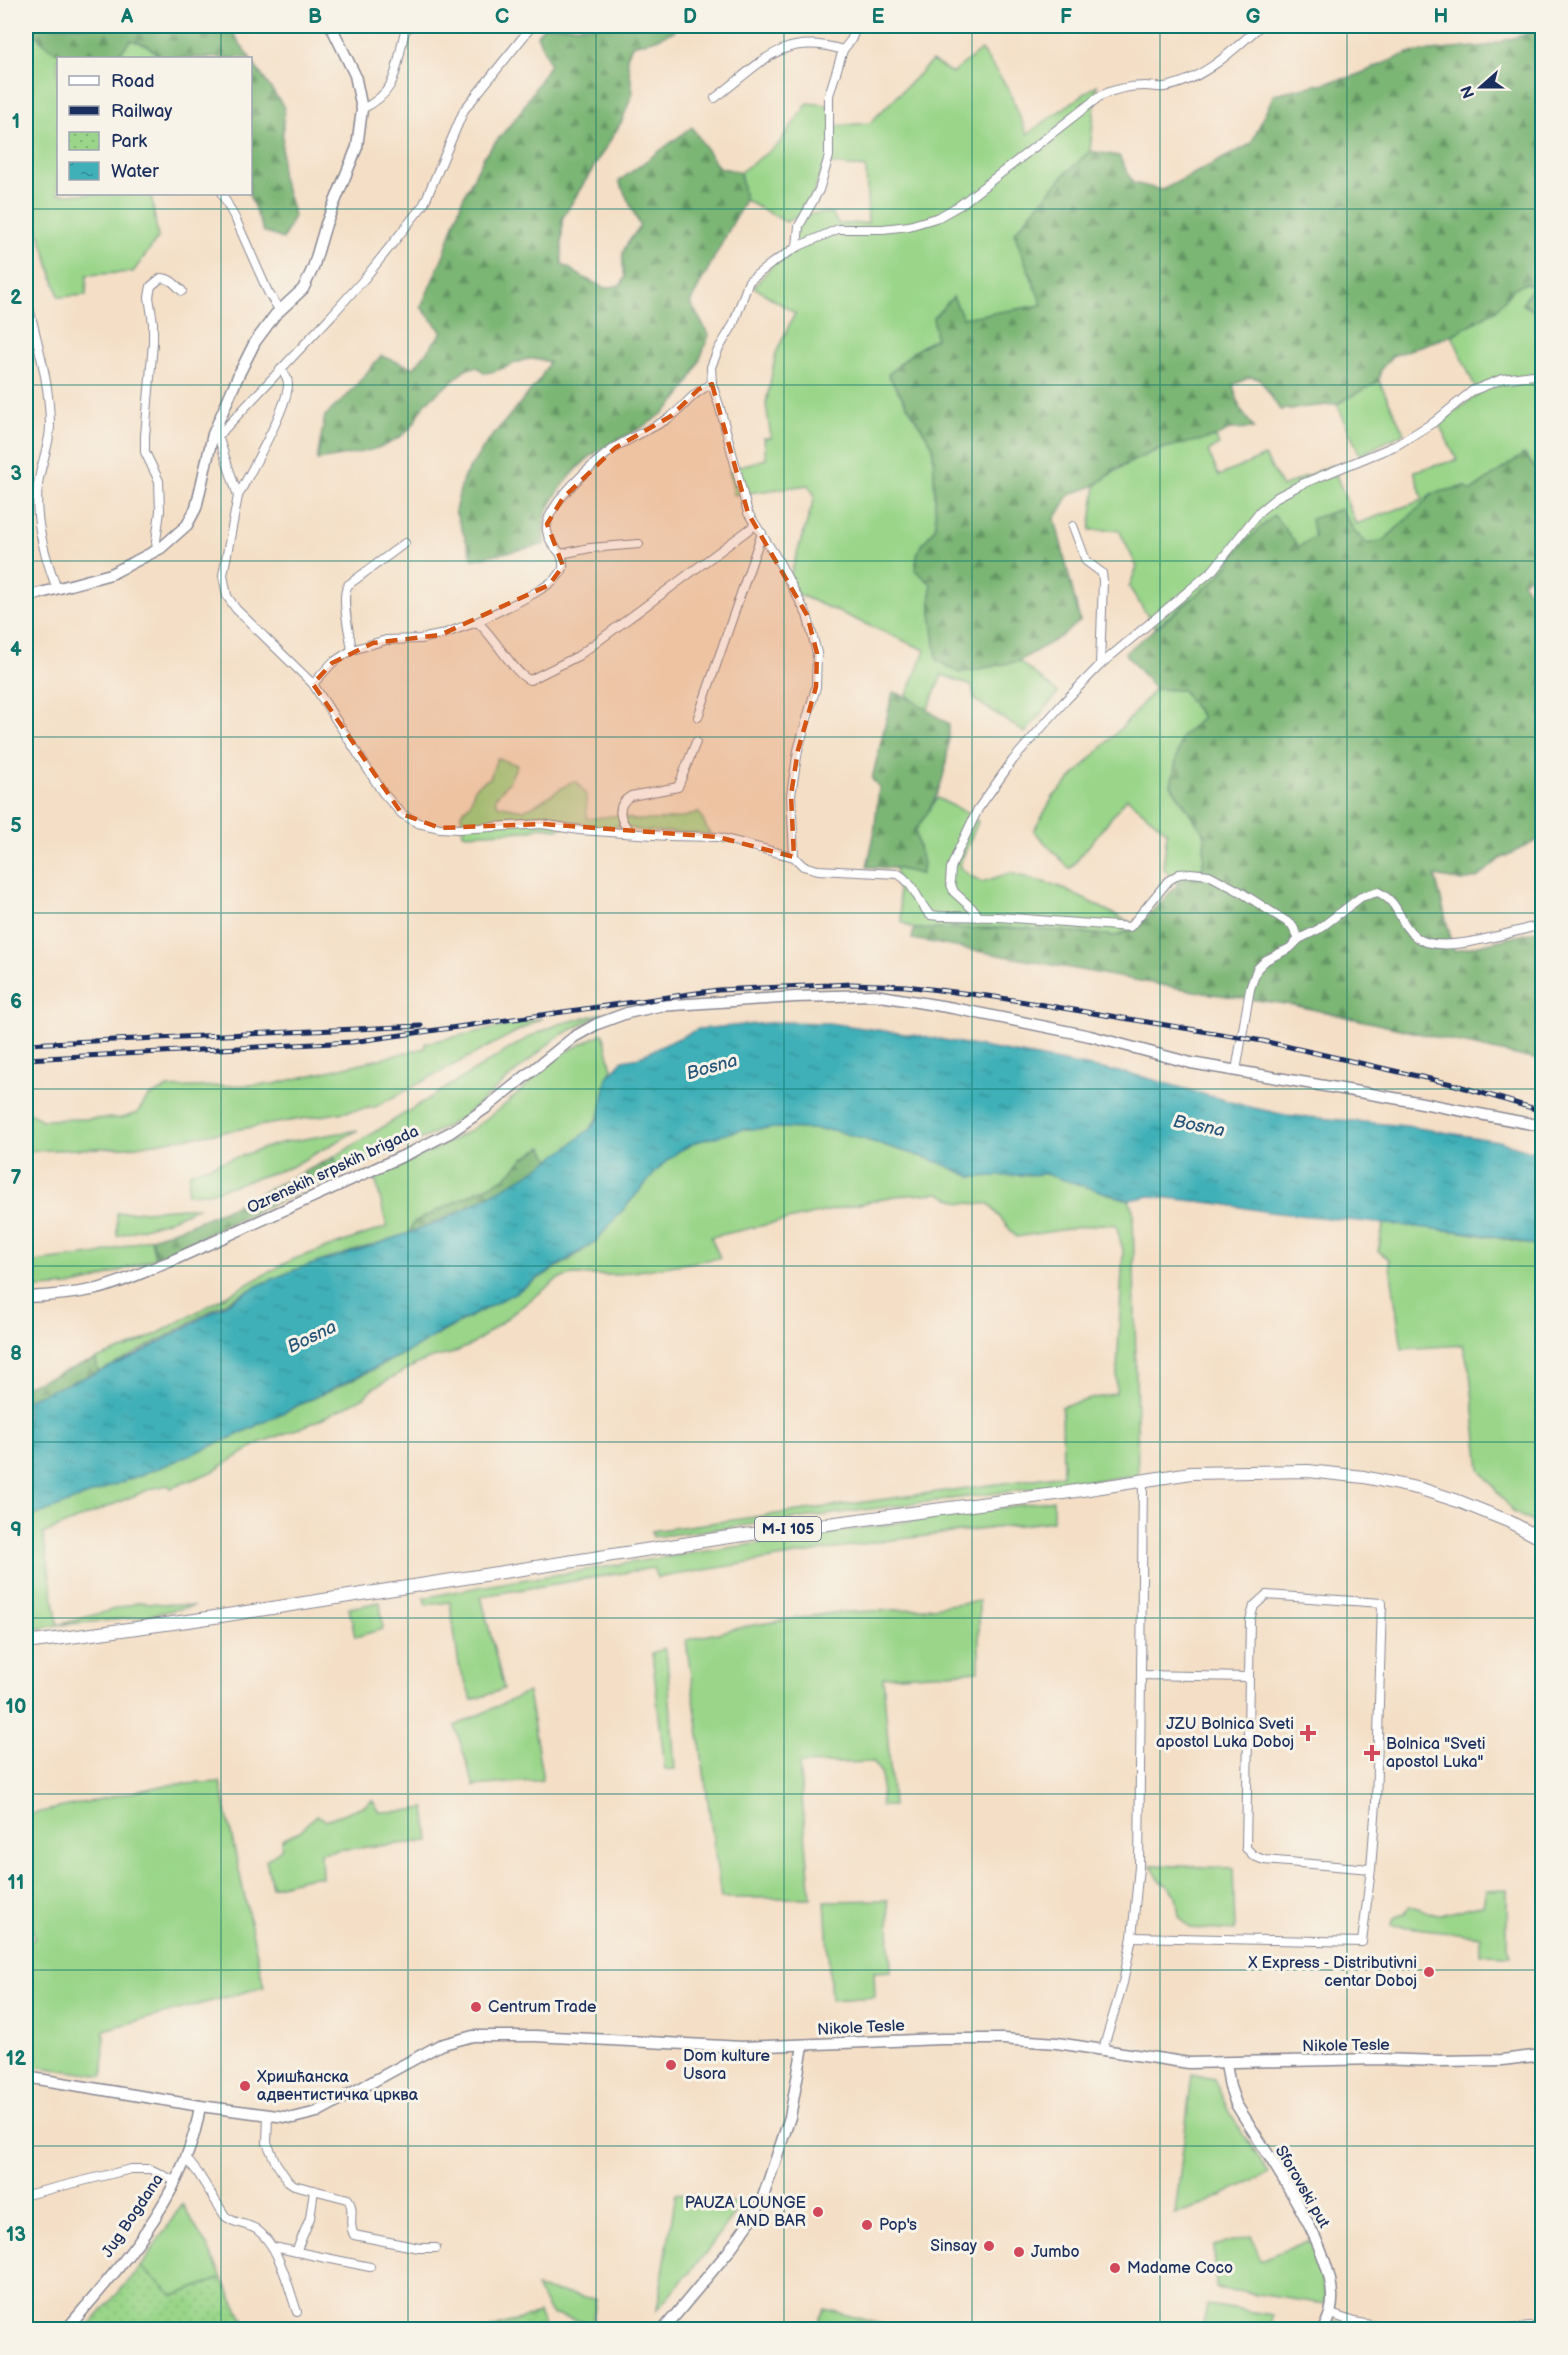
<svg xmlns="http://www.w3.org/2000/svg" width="1568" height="2355" viewBox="0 0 1568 2355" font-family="'Balsamiq Sans',sans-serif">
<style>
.grass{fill:#9ad589;stroke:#5a8274;stroke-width:1.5;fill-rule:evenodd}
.forest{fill:url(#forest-firs);stroke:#4b726a;stroke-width:1.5}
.park{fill:url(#park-dots);stroke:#5a8274;stroke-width:1.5}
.water{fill:url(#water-ripples);stroke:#2d708b;stroke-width:1.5}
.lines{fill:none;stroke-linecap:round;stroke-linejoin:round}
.street-casing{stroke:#888792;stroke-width:10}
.secondary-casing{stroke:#888792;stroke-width:13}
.primary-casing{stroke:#888792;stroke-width:14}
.street{stroke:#fff;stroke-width:8}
.secondary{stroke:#fff;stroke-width:10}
.primary{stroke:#fff;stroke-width:12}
.rail-casing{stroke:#1b2f5e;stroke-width:5}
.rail{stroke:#f7f3e8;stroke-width:3;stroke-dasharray:9;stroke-linecap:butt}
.marked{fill:#d45514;fill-opacity:0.2;stroke:#d45514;stroke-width:4.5;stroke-dasharray:12 8;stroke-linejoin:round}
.grid{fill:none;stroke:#0f766e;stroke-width:1.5;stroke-opacity:0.55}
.poi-dot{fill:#d1495b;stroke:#f7f3e8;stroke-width:2}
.labels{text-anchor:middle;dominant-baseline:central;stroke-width:6;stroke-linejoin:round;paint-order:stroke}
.shield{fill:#f7f3e8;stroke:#5d6a87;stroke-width:1.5}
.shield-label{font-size:15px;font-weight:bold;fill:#1b2f5e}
.street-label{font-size:16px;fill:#1b2f5e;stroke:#f7f3e8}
.poi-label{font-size:16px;fill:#1b2f5e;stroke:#f7f3e8;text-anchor:start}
.water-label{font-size:18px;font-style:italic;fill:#265679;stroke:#f7f3e8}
.neatline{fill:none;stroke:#0f766e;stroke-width:2}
.grid-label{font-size:20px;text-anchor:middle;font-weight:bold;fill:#0f766e}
</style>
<defs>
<pattern id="forest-firs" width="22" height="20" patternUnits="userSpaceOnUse" patternTransform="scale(1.5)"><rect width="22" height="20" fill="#7bb675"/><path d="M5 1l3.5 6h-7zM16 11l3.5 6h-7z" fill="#649463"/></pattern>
<pattern id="park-dots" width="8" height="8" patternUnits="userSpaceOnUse" patternTransform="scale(1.5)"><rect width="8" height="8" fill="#9ad589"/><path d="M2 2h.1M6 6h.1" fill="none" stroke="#84b779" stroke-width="1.8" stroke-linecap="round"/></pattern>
<pattern id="water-ripples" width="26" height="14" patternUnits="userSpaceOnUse" patternTransform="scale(1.5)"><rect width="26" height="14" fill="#3fb0b8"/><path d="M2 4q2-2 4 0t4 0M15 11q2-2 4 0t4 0" fill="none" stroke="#349099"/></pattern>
</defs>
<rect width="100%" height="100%" fill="#f7f3e8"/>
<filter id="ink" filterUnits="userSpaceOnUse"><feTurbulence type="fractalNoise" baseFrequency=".0167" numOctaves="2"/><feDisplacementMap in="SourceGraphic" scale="12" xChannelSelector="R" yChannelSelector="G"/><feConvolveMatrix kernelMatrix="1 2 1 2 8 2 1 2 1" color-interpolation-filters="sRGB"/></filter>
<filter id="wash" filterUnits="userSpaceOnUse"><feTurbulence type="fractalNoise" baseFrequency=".008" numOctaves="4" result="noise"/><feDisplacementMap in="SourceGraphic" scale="24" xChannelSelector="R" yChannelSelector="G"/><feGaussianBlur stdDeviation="1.35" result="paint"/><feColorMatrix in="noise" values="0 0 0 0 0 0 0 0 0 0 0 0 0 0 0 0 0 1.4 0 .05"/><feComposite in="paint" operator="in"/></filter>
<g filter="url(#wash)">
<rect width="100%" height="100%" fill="#f4dfc6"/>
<g class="grass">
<path d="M26,30C38,34 42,43 52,50C75,66 109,48 131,40L147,45L161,58H58V194H151L158,238L133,272L87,275L86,295L59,297L35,219H26Z"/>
<path d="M981,50L1008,88L1027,134L1097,85L1090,151L1063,176L1042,305L963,318L953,297L936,338L913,352L888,375L933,446L936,526L918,551L931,584V613L959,673L1019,661L1058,693L1025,733L975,700L972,686L942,675L927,711L907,695L925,650L786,589L815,496L808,485L734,495L729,469L766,459L764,438H771L766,404L776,353L795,313L754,287L776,261L791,250L796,230L804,214L786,222L745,200L740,172L778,145L808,103L827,105L834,126L870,123L932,61L952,73ZM825,163L866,168L868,223L838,224L832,213L806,214Z"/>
<path d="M1526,283L1534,286L1539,314L1542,311V470L1539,473L1524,454L1471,491L1431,494L1424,503L1384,540L1367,544L1355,532L1341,510L1314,537L1299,547L1274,516L1243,544L1219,577L1155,627L1129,587L1137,567L1119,530H1090L1096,485C1134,455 1169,444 1216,437L1219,445L1208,451L1219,476L1265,456L1282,487L1332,465L1356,524L1423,500L1414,471L1457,460L1439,424L1478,394L1452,335L1496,310L1514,288Z"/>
<polygon points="1379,381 1404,433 1360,455 1337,404"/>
<polygon points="26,394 31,428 26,469"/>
<polygon points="1155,689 1182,690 1202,717 1181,738 1171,785 1205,835 1203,868 1178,884 1163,868 1167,832 1127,798 1070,869 1034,831 1053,797 1124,725"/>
<polygon points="497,758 517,765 509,782 495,798 498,805 523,810 535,805 571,782 577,782 586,795 587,819 619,815 634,820 659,820 680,818 699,813 710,834 644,831 619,826 606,828 578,822 558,829 541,827 528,831 463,834 461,813 470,804 475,787 490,778"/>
<polygon points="937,798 967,813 978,822 959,866 969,875 982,882 1010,873 1058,886 1138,926 1117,936 1024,928 914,929 902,922 895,868 921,874 923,864 915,831"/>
<polygon points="604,1013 557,1037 464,1116 431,1135 334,1176 336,1162 334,1157 529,1037 559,1024"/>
<polygon points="542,1018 375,1107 130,1147 26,1151 26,1111 42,1120 122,1118 137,1113 148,1097 168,1088 274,1084 425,1048 425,1043"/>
<path d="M603,1033L612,1069C603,1081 606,1091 603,1105C597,1130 571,1146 551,1160L543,1147L524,1158L505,1178L414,1222L409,1233C360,1250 307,1263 259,1285C203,1311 154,1347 98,1372L96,1359L127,1348L159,1333L291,1260L387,1227L375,1177L440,1147L471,1130L507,1103L562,1054Z"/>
<polygon points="781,1128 833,1130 933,1160 972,1177 1045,1174 1129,1200 1133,1210 1138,1475 653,1537 652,1531 1063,1475 1062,1406 1116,1393 1123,1250 1116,1225 1100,1224 1016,1237 989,1204 961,1203 939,1193 895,1196 711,1237 720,1258 614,1275 573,1275 558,1279 473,1344 451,1354 432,1358 419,1363 371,1389 365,1397 313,1423 259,1443 214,1471 171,1488 168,1485 150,1489 43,1534 58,1625 140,1602 194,1606 135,1618 58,1625 26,1631 26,1519 166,1465 235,1436 377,1368 518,1291 571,1259 595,1242 662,1165 679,1151 696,1142 744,1129"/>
<polygon points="358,1130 291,1167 209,1193 187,1194 190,1172 280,1143"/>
<polygon points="199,1207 167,1221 117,1236 117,1213"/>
<path d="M1384,1223C1438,1229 1490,1234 1542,1248V1527L1513,1512L1480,1469L1470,1373L1463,1345L1402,1349L1389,1259L1378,1251Z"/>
<polygon points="151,1238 155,1258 95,1280 69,1286 26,1289 26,1263 99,1254"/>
<path d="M1053,1500V1521L875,1542L657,1578L653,1568L481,1596L504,1689L472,1700L459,1666L450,1602L426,1605L424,1598C493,1582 564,1575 633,1562Z"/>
<polygon points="979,1601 979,1671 883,1677 893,1806 881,1806 882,1775 874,1762 799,1764 811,1898 721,1898 686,1640 748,1626 831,1613 916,1609"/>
<polygon points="380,1602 383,1629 355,1637 349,1608"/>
<polygon points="664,1648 667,1657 675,1769 665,1770 652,1653"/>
<polygon points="528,1692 543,1780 474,1786 455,1726"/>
<polygon points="220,1782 264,1987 104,2030 103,2076 26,2065 26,1943 34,1939 26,1875 26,1815 166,1785"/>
<polygon points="372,1800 380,1812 405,1811 425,1808 429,1841 336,1850 321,1853 322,1877 311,1877 272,1887 266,1860 281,1849 282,1839 300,1831 316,1815 326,1820 366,1805"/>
<polygon points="1151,1865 1233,1868 1235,1931 1190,1928 1179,1916 1176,1896 1168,1886 1161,1882"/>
<path d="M1507,1889V1946L1510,1955L1481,1954V1936L1391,1925L1395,1917L1405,1914L1409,1906C1421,1907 1429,1915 1441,1914C1455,1913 1468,1906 1483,1905L1486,1890Z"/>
<polygon points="888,1900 891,1971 874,1972 875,1997 831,2000 825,1901"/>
<polygon points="1192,2074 1214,2079 1230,2114 1269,2173 1191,2210 1175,2214"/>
<polygon points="676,2193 741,2204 708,2250 657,2310"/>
<polygon points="182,2204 207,2246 222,2278 173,2296 141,2267"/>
<polygon points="1251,2236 1261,2260 1310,2240 1325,2290 1325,2304 1216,2288 1214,2246"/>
<polygon points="536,2288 596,2299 592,2324 551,2314"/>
<polygon points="1207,2305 1272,2315 1270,2329 1202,2329"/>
<polygon points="825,2309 898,2329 820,2329 820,2317"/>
<polygon points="1335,2322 1370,2329 1328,2330"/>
</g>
<g class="forest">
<path d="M26,26H228L250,58H161L147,45L131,40L120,53C102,54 67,60 52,50C42,43 38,34 26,30Z"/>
<path d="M544,26H674V31L656,39L632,45L627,57L633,92L622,121L562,219V264L584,278L605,288L621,285L625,277C619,248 624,249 640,226L619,181L692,127L718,167L740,172L745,200L690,303L709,335C699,363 691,386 670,407C649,427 619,438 595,453C578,464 550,498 545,518C543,526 544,537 544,545L473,559L455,511L463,478L488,441L539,381L549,362C518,352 513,370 485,373L477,367L465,369C455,382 442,388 430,399C421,406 418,418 412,426C390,453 348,454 317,460L325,416L348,395L381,356L414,368L442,332L421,307L444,254L462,200L485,155L519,114L550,64L537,35Z"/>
<polygon points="1542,29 1542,311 1539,314 1522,304 1533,286 1526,283 1514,288 1496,310 1452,335 1392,356 1381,369 1379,381 1337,404 1280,410 1260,379 1250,377 1233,385 1240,409 1254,428 1231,429 1216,437 1159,449 1117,468 1096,485 1069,495 1055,519 1080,621 1060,637 1019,661 959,673 937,660 931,613 931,584 915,570 918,551 936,526 933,446 888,375 913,352 936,338 933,318 953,297 963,318 1042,305 1014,233 1063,176 1090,151 1119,156 1133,183 1162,190 1251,144 1274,94 1352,77 1408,53 1487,46"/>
<polygon points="250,59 284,107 281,174 294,216 283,239 264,232 249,194"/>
<polygon points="1524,454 1539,473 1542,470 1542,567 1523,582 1527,590 1542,595 1542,838 1500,859 1477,878 1462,881 1435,876 1454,951 1542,930 1542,1061 1293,1005 1205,993 912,939 914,929 1024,928 1117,936 1138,926 1178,884 1203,868 1205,835 1171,785 1181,738 1202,717 1182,690 1155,689 1125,653 1219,577 1243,544 1274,515 1299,547 1314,537 1311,519 1341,509 1355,532 1367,544 1384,540 1424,503 1431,494 1465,486 1471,491"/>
<path d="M893,692C913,697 930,713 949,724C949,768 941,796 915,831L923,864L921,874L895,868L867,867L874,835L879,787L872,779Z"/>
<path d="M542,1147L551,1160C506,1189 459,1214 409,1233L414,1222L505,1178L524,1158Z"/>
<path d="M334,1157L336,1162L334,1176L155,1258L151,1238C215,1219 274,1186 334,1157Z"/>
<polygon points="96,1359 98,1372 26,1400 26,1386"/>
</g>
<g class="park">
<polygon points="141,2267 174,2296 222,2278 248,2329 86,2329"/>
<polygon points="539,2313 545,2329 489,2329"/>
</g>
<polygon class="water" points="780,1022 829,1023 933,1038 1140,1076 1245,1106 1286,1115 1406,1126 1498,1141 1542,1154 1542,1248 1509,1239 1466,1232 1269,1212 1222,1204 1150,1196 1129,1200 1045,1174 972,1177 933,1160 833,1130 781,1128 744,1129 696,1142 679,1151 662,1165 595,1242 518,1291 439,1333 415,1348 235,1436 166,1465 26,1519 26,1400 98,1372 137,1355 259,1285 297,1269 375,1245 442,1221 527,1175 563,1151 591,1128 599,1118 607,1077 623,1060 639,1057 698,1029"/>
</g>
<g filter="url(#ink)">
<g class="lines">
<defs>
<g id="street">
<path d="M715,98C761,64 781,31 843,50"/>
<path d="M362,109C400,91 395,67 405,31L411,26"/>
<polyline points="222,194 236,220 268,292 280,311"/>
<polyline points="797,247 799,226 819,190 829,156 829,95 843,50 851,40 857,26"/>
<path d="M26,295C36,339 50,381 50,426C50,445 40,466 38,485C34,520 45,557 57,589"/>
<path d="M213,434L218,436L238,496L223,575L227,596L236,609L313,684L383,793L402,814L418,823L440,828L458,829L542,824L579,830L668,836L718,837L794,857L803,866L818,870L898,874C914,883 918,902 930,915L939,916L998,917L1130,927L1168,881L1179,874L1191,873L1209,875L1239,891L1292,925L1299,939L1319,929L1361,897L1378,892C1403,905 1396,921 1416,937C1441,957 1512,931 1542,925"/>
<polyline points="218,436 332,315 365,278 424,204 464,110 532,26"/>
<path d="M238,496C250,472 287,409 288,385C288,378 285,374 281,369"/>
<polyline points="1073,526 1086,561 1102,573 1103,581 1100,665"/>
<path d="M157,550L156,541L160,511L159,481L145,452V436L153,343V323L149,297L151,286L161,278C170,278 175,284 182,291"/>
<path d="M561,554C555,547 548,540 547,531C542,507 597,460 616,447C633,436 652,429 669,418C686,406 691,393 712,384"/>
<path d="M477,622C495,612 558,587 563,568C564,563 562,558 561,554L590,548L639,544"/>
<path d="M352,650C350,635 340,597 348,585L405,543"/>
<path d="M313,684L332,663L352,650L386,640L420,639L440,635L477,622C493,634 516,677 530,680L578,656L755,525"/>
<polyline points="698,717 762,533"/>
<path d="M631,832C619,821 615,805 631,796L678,787L696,742"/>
<path d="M794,857L791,795L798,750L816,687L817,653L807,615L778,560L748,513L720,408L712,384L711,367L718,350L733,325L749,281L772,263L797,247L838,229H883L909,226L939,217L960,205L1100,96C1114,89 1130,86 1145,86C1151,86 1158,88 1164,87C1200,82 1234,50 1260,26"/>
<polyline points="978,917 975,911 954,892 950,882 951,868 958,851 978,809 1013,760 1064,702 1100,665 1213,570 1260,511 1277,497 1302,484 1397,445 1434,422 1472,391 1502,379 1542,374"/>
<polyline points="1236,1071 1250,989 1257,969 1266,960 1290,948 1299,939"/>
<polyline points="1141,1675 1248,1677"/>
<polyline points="1132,1937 1362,1942 1371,1869 1376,1803 1382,1603 1266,1595 1254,1606 1250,1620 1246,1848 1254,1856 1264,1860 1371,1869"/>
<polyline points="1103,2049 1123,1983 1132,1937 1139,1867 1143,1482"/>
<path d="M268,2115L267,2143L276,2163L288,2181L294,2185L348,2199C356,2211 347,2223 354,2235L419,2248H436"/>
<path d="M186,2158L198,2173L225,2216C234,2224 246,2223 256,2229C279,2245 288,2286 297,2312"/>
<polyline points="26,2195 131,2169 150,2169 175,2181"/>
<polyline points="273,2247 370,2267"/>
<polyline points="296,2252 310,2218 314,2190"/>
<polyline points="1331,2314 1354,2322 1397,2330"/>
<polyline points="1498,2330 1542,2326"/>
</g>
<g id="secondary">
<polyline points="26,597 111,574 161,548 187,525 196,508 213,434 239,374 255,342 275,315 303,289 313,268 326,224 357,147 362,109 355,75 331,26"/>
<path d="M26,1297C50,1296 73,1294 97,1289C121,1283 145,1271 169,1262L414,1151L451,1132L486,1108L574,1037L597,1024L627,1013L659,1006L795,997L875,995L953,1008L1090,1036L1191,1063L1417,1102L1542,1126"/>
<path d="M1226,2063L1230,2087L1236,2104C1265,2151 1330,2242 1332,2295C1333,2308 1329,2318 1323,2330"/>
<polyline points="26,2077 200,2106 293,2118 317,2112 440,2045 473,2036 535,2036 742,2047 941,2039 1003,2039 1057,2043 1189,2063 1378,2059 1439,2061 1502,2060 1542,2055"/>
<path d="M66,2330C122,2264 187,2194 200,2106"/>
<polyline points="663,2330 728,2252 753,2217 762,2200 790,2117 803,2046"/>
</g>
<polyline id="primary" points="26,1643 195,1620 722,1538 1063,1493 1191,1473 1308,1471 1364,1477 1421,1489 1458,1501 1508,1521 1542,1539"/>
</defs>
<use href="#street" class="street-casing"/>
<use href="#secondary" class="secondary-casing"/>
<use href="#primary" class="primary-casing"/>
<use href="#street" class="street"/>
<use href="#secondary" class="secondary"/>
<use href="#primary" class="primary"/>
<defs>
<g id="rail">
<polyline points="26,1044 421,1026"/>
<polyline points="26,1059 352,1042 718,990 852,984 906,986 995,997 1263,1041 1452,1084 1542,1111"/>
</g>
</defs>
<use href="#rail" class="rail-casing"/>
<use href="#rail" class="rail"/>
</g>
</g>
<path class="marked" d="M712,384L748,513L807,615L817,653L816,687L798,750L791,795L794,857L718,837L542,824L440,828L402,814L313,684L332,663L373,643L440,635L549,585L563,566L547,524L563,498L615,448L671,416L699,389Z"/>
<path class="grid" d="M221,26V58M408,26V2330M596,26V2330M784,26V2330M972,26V2330M1160,26V2330M1347,26V2330M221,194V2330M26,209H1542M26,385H1542M26,561H1542M26,737H1542M26,913H1542M26,1089H1542M26,1266H1542M26,1442H1542M26,1618H1542M26,1794H1542M26,1970H1542M26,2146H1542"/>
<g class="poi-dot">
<path d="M1305 1724h6v6h6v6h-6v6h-6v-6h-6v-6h6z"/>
<path d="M1369 1744h6v6h6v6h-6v6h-6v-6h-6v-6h6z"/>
<circle cx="1429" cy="1972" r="6"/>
<circle cx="476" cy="2007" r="6"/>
<circle cx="671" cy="2065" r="6"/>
<circle cx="245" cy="2086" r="6"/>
<circle cx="818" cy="2212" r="6"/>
<circle cx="867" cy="2225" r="6"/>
<circle cx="989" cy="2246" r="6"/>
<circle cx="1019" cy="2252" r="6"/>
<circle cx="1115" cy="2268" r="6"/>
</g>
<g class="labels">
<rect class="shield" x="755" y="1517" width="66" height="24" rx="4.5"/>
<g class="shield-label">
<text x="788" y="1529">M-I 105</text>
</g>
<g class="street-label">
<text transform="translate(333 1170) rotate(-25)">Ozrenskih srpskih brigada</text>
<text transform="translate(861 2028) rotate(-3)">Nikole Tesle</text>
<text transform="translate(1346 2046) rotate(-1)">Nikole Tesle</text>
<text transform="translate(1302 2187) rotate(60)">Sforovski put</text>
<text transform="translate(133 2216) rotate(-56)">Jug Bogdana</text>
</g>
<g class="poi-label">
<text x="1294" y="1724" text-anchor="end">JZU Bolnica Sveti<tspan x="1294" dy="18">apostol Luka Doboj</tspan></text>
<text x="1386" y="1744">Bolnica "Sveti<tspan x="1386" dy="18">apostol Luka"</tspan></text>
<text x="1417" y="1963" text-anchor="end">X Express - Distributivni<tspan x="1417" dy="18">centar Doboj</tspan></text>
<text x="488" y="2007">Centrum Trade</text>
<text x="683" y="2056">Dom kulture<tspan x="683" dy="18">Usora</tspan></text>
<text x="257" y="2077">Хришћанска<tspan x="257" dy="18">адвентистичка црква</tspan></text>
<text x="806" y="2203" text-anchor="end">PAUZA LOUNGE<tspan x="806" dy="18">AND BAR</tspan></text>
<text x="879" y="2225">Pop's</text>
<text x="977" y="2246" text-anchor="end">Sinsay</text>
<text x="1031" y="2252">Jumbo</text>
<text x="1127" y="2268">Madame Coco</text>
</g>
<g class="water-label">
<text transform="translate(712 1067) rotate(-16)">Bosna</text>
<text transform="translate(1199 1126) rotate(11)">Bosna</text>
<text transform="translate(312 1337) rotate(-26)">Bosna</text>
</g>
</g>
<rect width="1568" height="2355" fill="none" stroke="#f7f3e8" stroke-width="66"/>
<rect x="57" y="57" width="195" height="138" fill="#f7f3e8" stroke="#9fa5b1" stroke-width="1.5"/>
<rect x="69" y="76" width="30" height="9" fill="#ffffff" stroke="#9fa5b1" stroke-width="1.5"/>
<text x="111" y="87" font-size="18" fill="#1b2f5e">Road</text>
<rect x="69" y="106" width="30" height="9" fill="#1b2f5e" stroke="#9fa5b1" stroke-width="1.5"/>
<text x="111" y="117" font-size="18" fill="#1b2f5e">Railway</text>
<rect x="69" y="132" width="30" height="18" fill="url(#park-dots)" stroke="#9fa5b1" stroke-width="1.5"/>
<text x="111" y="147" font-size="18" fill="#1b2f5e">Park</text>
<rect x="69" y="162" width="30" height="18" fill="url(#water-ripples)" stroke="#9fa5b1" stroke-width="1.5"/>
<text x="111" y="177" font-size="18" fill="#1b2f5e">Water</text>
<g transform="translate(1481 87) rotate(249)" stroke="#f7f3e8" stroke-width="4.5" paint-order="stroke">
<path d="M0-4.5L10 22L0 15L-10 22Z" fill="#1b2f5e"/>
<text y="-9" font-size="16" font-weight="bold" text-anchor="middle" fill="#1b2f5e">N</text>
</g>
<rect x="33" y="33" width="1502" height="2289" class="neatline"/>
<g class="grid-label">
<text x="127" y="23">A</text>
<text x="315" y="23">B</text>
<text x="502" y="23">C</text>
<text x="690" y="23">D</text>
<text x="878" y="23">E</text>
<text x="1066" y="23">F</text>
<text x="1253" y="23">G</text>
<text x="1441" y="23">H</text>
<text x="16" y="128">1</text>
<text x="16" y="304">2</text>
<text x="16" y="480">3</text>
<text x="16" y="656">4</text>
<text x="16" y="832">5</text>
<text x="16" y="1008">6</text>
<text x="16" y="1184">7</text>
<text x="16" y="1360">8</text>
<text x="16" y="1536">9</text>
<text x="16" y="1713">10</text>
<text x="16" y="1889">11</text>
<text x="16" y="2065">12</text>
<text x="16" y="2241">13</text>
</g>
</svg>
